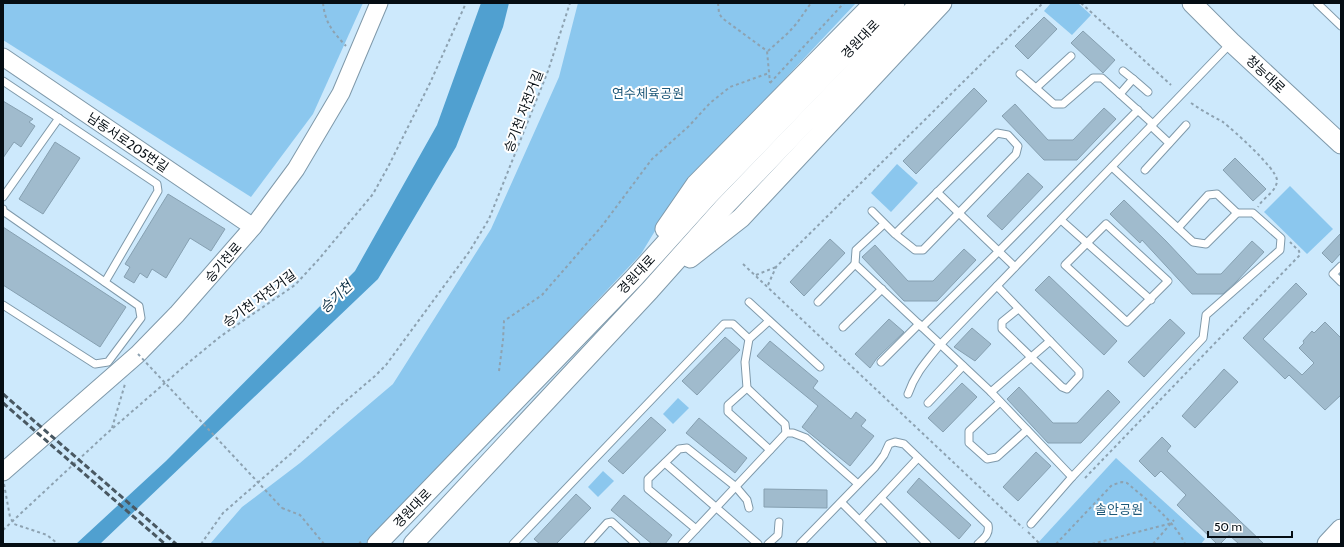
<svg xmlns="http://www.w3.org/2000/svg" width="1344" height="547" viewBox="0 0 1344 547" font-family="Cabin,'Noto Sans KR',sans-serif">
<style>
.green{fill:#8bc7ee}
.water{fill:#50a0d0}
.building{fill:#a0bbcd;stroke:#86a0b1}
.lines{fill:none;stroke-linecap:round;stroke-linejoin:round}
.service-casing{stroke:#7f99aa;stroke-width:9}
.tertiary-casing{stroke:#7f99aa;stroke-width:19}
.secondary-casing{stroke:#7f99aa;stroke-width:21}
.path{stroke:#8da2b1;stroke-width:2;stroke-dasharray:3 3;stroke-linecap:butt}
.service{stroke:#fff;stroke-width:7}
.tertiary{stroke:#fff;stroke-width:17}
.secondary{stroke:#fff;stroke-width:19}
.rail{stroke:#495862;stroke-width:3;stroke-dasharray:6 3;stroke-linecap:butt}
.path-bridge{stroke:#8da2b1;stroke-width:2;stroke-dasharray:3 3;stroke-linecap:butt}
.labels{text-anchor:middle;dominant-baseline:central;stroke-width:4;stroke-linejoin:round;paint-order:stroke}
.street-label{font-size:13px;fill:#050d13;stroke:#fff}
.park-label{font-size:13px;fill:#1c5879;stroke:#fff}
.water-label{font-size:14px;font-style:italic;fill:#0d3045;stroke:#fff}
</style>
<rect width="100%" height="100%" fill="#cde9fc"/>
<g class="green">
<polygon points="3,3 363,3 313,114 251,197 3,40"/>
<polygon points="578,3 856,3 678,193 641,254 368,544 210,544 242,507 300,463 393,384 491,229 559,77"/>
<polygon points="1051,3 1078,3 1091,15 1072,35 1044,11"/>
<polygon points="897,164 918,183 891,212 871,193"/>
<polygon points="1290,186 1333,229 1307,254 1264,212"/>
<polygon points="678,398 689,408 673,424 663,414"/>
<polygon points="1116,458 1205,539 1201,544 1037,544"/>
<polygon points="603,471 614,481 598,497 588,487"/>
</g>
<polygon class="water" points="481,3 509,3 503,27 456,147 378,279 100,544 76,544 166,461 355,271 437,125"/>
<g class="building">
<polygon points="1044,17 1057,29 1028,59 1015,46"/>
<polygon points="1083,31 1115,60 1103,73 1071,43"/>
<polygon points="974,88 987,101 916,174 903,161"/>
<polygon points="3,101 33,119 29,122 35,126 21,147 14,142 3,158"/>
<polygon points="1015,104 1048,140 1073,140 1104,108 1116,119 1077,160 1044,160 1002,116"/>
<polygon points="55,142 80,158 43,214 19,199"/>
<polygon points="1235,158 1266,189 1253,201 1223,170"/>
<polygon points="1028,173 1043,187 1002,230 987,216"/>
<polygon points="168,194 225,229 211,251 190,238 166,278 152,269 147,278 140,273 134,283 124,277 130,267 125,264"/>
<polygon points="1124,200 1166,241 1197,274 1221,274 1252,241 1264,252 1236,282 1223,294 1192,294 1142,240 1140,243 1110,214"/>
<polygon points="3,227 126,307 100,347 3,285"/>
<polygon points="1341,233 1341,253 1332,263 1322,253"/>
<polygon points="830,239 845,253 804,296 790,282"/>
<polygon points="875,245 908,281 933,281 964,249 976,260 937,301 904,301 862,257"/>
<polygon points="1049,276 1117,341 1104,355 1035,290"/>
<polygon points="1296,283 1307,294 1263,339 1302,375 1314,363 1299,348 1304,343 1303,341 1312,331 1314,333 1325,322 1341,338 1341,395 1325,410 1289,375 1285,379 1243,338"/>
<polygon points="889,319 904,332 877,358 870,368 855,354"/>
<polygon points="1170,319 1185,333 1144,377 1128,362"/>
<polygon points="972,328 991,344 975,361 954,347"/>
<polygon points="725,337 740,350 697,395 682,381"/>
<polygon points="770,341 818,381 813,388 851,419 856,412 866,420 861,426 874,436 850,466 802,427 818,406 757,356"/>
<polygon points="1224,369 1238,382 1195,428 1182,416"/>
<polygon points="962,383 977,397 943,432 928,418"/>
<polygon points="1019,387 1053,423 1077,423 1108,390 1120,402 1081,443 1048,443 1007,399"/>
<polygon points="651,417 666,430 623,474 608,461"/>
<polygon points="699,418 747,458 735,473 686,433"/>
<polygon points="1162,437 1171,446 1167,451 1264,544 1239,544 1229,535 1220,544 1217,544 1177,505 1186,495 1161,471 1155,477 1139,461"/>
<polygon points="1036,452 1051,466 1018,501 1003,487"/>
<polygon points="919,478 971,525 959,539 907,492"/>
<polygon points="764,489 827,490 827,508 764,507"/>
<polygon points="576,494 591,508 556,544 540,544 534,539"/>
<polygon points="624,495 672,535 665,544 652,544 611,510"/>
</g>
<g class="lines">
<defs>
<g id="service">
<polyline points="1317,3 1341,26"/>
<polyline points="1123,71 1133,79"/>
<polyline points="1020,74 1054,104 1063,104 1093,78 1102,78 1153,124"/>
<polyline points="3,81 157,184 158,191 105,282"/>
<polyline points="1036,88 1071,56"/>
<polyline points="1120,94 1133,79 1148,92"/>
<polyline points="1151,126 1169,143"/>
<polyline points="1145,170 1186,125"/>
<polyline points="937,192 1015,267"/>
<polyline points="3,197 59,118"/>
<polyline points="3,209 3,211 139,306 141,318 108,362 95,364 3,305"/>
<polyline points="872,211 895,234 915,250 923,250 1016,154 1018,146 1008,135 997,133 895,234"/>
<polyline points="1061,220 1151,300"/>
<polyline points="884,224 856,250 855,264 991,392 1072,477"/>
<polygon points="1106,224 1168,281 1127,322 1065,265"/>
<polyline points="1178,228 1208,195 1217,194 1237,213"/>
<polyline points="1341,266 1333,274 1341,282"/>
<polyline points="997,286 1079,371 1079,376 1067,389 1062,387 1002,329 1002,322 1018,309"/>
<polyline points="749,302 820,367"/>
<polyline points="818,302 855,264"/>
<polyline points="769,321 749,339 745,362 747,388 728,405 728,412 770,450"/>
<polyline points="843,327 882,289"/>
<polyline points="922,327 999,251 1138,110"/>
<polyline points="881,362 919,324"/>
<polyline points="747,388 785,424 786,433"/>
<polyline points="991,392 1050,341"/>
<path d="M908,394C915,374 925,363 938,347L1231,43"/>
<polyline points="1000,402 969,431 969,443 987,459 997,457 1027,430"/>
<polyline points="928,403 963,366"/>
<polyline points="665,463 758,544"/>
<polyline points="881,498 927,544"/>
<polyline points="842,503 883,544"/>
<polyline points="860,520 918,458"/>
<polyline points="1031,524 1072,477 1203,338 1206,315 1280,250 1281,238 1253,213 1237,213 1206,244 1193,242 1112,167"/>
<polyline points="696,529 648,489 648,479 679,449 687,448 736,487 747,500 749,508"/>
<polyline points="513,544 724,324 733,324 749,339"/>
<polyline points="588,544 607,523 612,522 636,544"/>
<polyline points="682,544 786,433 793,433 806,438 858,484"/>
<polyline points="768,544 778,535 779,522"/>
<path d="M800,544L875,467L884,455L889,444L895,442L904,444L988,525C990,534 984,538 978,544"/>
</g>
<g id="tertiary">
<polyline points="3,57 253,227"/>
<polyline points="3,472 138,354 177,314 253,227 296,169 341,93 379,3"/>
</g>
<g id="secondary">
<polyline points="1192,3 1231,42 1341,144"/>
<polyline points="665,229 696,184 874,3"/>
<polyline points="690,258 741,218 942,3"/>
<polyline points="377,544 634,278 709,195 895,3"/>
<polyline points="413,544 650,290 724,207 920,3"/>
<polyline points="1327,544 1341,529"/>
</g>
</defs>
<use href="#service" class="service-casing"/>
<use href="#tertiary" class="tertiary-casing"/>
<use href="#secondary" class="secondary-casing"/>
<g class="path">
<path d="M323,3C325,23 333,32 346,46"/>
<polyline points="718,3 719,13 722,18 767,51 770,83"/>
<polyline points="1081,3 1171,85"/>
<polyline points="768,51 789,32 797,23 811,3"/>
<polyline points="770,83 844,3"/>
<path d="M1191,103C1201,110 1212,116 1223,122C1233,130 1276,168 1277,180C1277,192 1263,197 1258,207"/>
<polyline points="743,264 1023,528"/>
<polyline points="756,275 776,267"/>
<polyline points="768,285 776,267 1043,3"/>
<polyline points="499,371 503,340 504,321 542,295 602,226 652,159 689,126 710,103 730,87 769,73"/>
<polyline points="112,428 125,384"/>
<polyline points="1085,478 1296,259 1300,255 1299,251 1290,242"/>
<polyline points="4,484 10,517 14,524 47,535 58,544"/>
<polyline points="282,508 300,515 324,544"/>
<polyline points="3,530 105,435 188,363 221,336 295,285 319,259 373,194 388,167 430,83 466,3"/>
<polyline points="1028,532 1040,544"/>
<polyline points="201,544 223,513 294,451 341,405 375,376 386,365 469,252 489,219 548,71 570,3"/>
<polyline points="359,544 362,540"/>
<path d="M1056,544L1112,485L1122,482L1127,483C1147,500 1174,520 1185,544"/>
<polyline points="1092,544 1172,523"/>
<polyline points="1153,544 1174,520"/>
</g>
<use href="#service" class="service"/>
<use href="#tertiary" class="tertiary"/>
<use href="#secondary" class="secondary"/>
<g class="rail">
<polyline points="3,394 176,544"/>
<polyline points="3,403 165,544"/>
</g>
<polyline class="path-bridge" points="138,354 282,508"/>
</g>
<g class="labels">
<g class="street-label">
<text transform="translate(860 39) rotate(-46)">경원대로</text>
<text transform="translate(1266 74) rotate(43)">청능대로</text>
<text transform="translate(523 111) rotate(-69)">승기천 자전거길</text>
<text transform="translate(128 142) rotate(34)">남동서로205번길</text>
<text transform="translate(223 262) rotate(-49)">승기천로</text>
<text transform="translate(636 274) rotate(-47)">경원대로</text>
<text transform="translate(259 298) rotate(-36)">승기천 자전거길</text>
<text transform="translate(412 508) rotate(-46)">경원대로</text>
</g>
<g class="park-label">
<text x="648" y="93">연수체육공원</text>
<text x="1119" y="509">솔안공원</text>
</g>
<g class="water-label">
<text transform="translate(336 297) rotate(-44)">승기천</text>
</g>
</g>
<rect width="1344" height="547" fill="none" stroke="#050d13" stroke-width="8"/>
<path d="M1208 531v6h84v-6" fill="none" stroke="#050d13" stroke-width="2"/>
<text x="1214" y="531" font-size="12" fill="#050d13" stroke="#ffffff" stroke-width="3" paint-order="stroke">50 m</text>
</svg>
